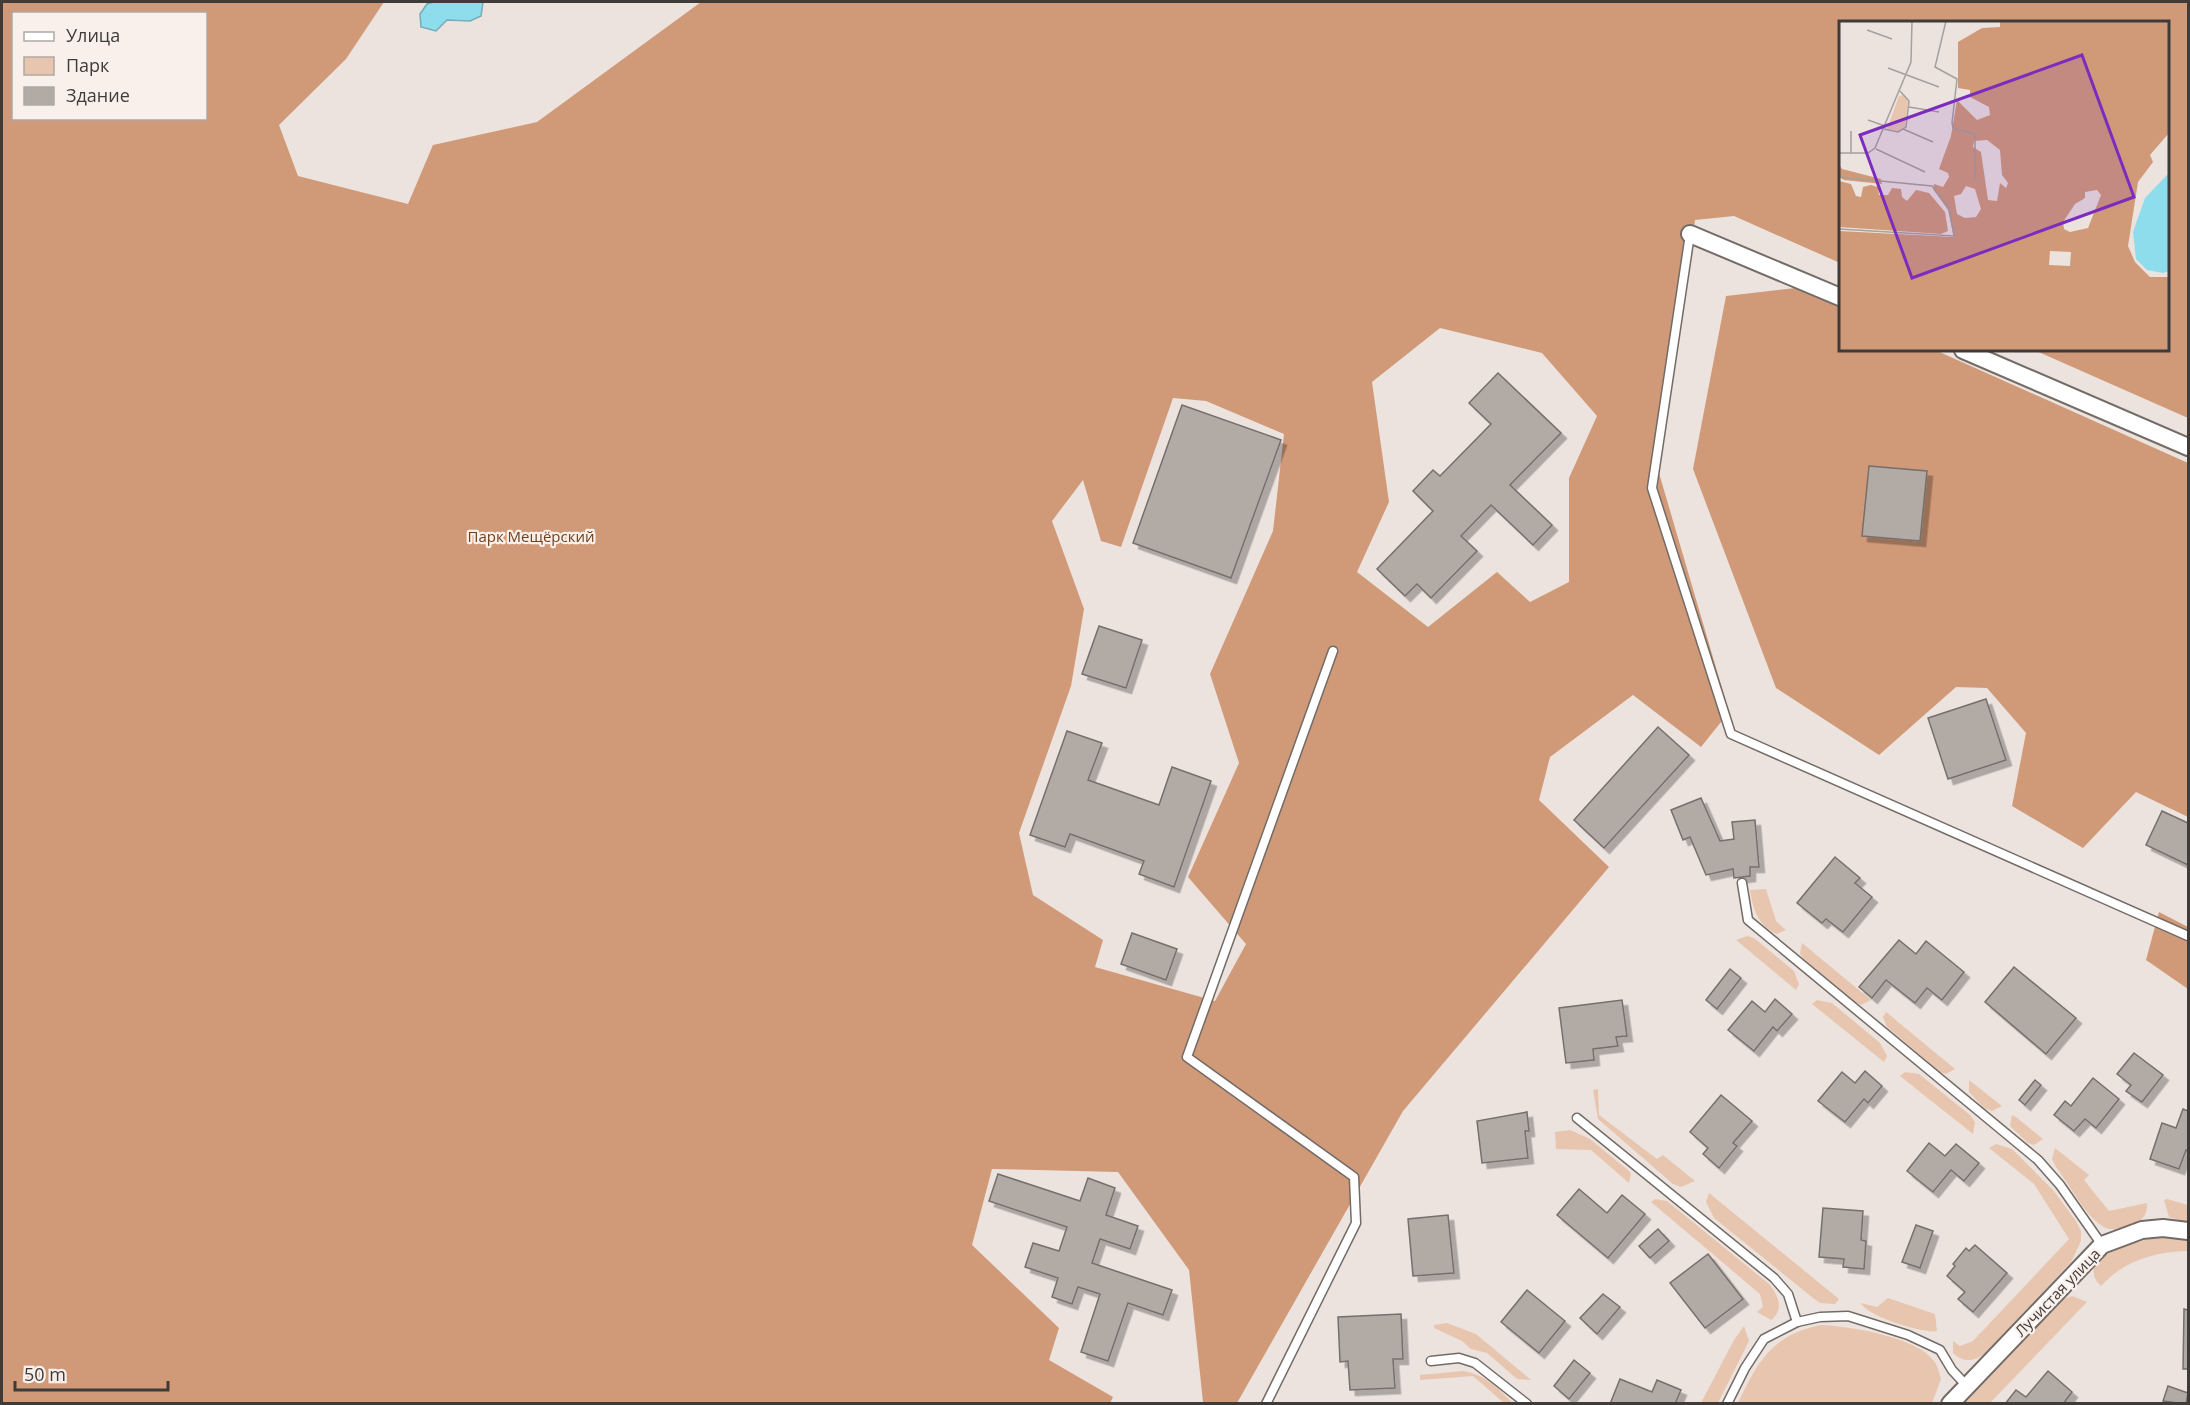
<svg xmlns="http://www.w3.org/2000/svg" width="2190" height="1405" viewBox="0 0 2190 1405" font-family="'Open Sans',sans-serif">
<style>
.green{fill:#e8c5af}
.forest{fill:#d09a78;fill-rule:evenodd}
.water{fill:#8edded;stroke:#76acb7;stroke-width:1.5}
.building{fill:#b2aaa5;stroke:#776f6b;stroke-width:1.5;filter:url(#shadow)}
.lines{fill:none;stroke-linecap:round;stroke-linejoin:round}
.service-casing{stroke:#736b66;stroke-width:11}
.minor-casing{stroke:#736b66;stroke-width:20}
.service{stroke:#fff;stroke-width:8}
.minor{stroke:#fff;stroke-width:16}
.labels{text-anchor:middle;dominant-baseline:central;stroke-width:4.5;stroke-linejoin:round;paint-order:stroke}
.park-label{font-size:15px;fill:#723e19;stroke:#faf0eb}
.street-label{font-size:15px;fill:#3e3b39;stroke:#faf0eb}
.inset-road{fill:none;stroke:#a6a09c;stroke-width:1.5}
.view{fill:#7b2cbf;fill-opacity:0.15;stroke:#7b2cbf;stroke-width:3}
.inset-edge{fill:none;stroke:#3e3b39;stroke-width:3}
</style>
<defs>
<filter id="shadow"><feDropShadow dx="5.5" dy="5.5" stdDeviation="0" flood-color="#0004"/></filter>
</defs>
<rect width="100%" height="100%" fill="#ece3de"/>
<g class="green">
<path d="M1766,889L1776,921L1786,930L1777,934C1758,926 1753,909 1750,890Z"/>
<polygon points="1747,936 1754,938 1794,971 1799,984 1796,990 1736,940"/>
<polygon points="1802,943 1871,1000 1861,1005 1855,1002 1804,959 1800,954"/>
<polygon points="1817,1000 1832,1003 1880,1043 1887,1056 1884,1062 1812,1004"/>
<polygon points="1886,1012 1955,1069 1946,1074 1940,1072 1887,1027 1883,1017"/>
<polygon points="1905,1072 1919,1074 1970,1115 1975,1122 1973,1134 1900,1076"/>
<polygon points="1969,1080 2002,1106 1992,1111 1984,1108 1969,1092"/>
<polygon points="1598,1089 1599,1115 1657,1159 1663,1155 1695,1181 1681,1187 1673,1184 1598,1119 1593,1090"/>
<polygon points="2012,1115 2016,1117 2043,1139 2034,1145 2028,1143 2010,1126"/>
<polygon points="1570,1130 1590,1139 1629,1171 1631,1174 1629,1183 1591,1150 1556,1149 1555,1132"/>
<path d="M1996,1144L2012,1149L2053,1190L2076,1221L2081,1231V1241L2071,1262L1987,1352C1975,1361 1965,1364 1953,1353V1341L1960,1346L1973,1341L2069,1239L2034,1184L1989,1148Z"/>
<path d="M2055,1148L2089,1175L2084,1180L2109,1211L2147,1203C2148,1214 2143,1220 2133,1224C2126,1226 2118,1230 2110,1229C2090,1226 2069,1183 2056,1167L2052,1159Z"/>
<polygon points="1709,1193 1839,1299 1835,1304 1820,1303 1813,1298 1714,1218 1706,1202"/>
<path d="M1655,1199L1667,1201L1769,1284C1778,1295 1785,1309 1771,1320L1757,1312L1763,1307L1760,1294L1651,1202Z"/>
<polygon points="2167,1199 2188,1205 2188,1223 2169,1217 2164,1200"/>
<path d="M2164,1237L2188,1240V1251C2154,1252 2125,1260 2101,1286C2070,1256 2146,1238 2164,1237Z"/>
<polygon points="2072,1296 2087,1302 1990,1403 1964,1403 2063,1299"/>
<path d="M1888,1298L1935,1314L1937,1331C1924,1334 1866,1316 1861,1303L1877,1307Z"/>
<polygon points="1447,1323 1476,1334 1531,1380 1517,1379 1487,1353 1471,1349 1462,1341 1434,1328 1434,1325"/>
<path d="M1821,1325C1849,1326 1917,1337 1934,1361C1938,1366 1939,1373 1941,1379L1932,1403H1738C1758,1361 1772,1335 1821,1325Z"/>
<polygon points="1744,1326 1749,1341 1718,1403 1701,1403 1734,1340"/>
<path d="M1463,1371C1482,1373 1500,1389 1512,1403H1504L1473,1376L1420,1380V1375Z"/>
</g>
<g class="forest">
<path d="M2,2H384L346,59L279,125L298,176L408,204L433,145L537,122L701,2H2188V418L2034,350H2168V22H1840V263L1734,216L1695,220L1659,473L1729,712L1701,747L1633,695L1550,757L1539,800L1609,867L1403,1111L1237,1403L1203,1402L1189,1270L1118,1172L992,1169L972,1245L1059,1328L1049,1360L1113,1397L1110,1403L2,1404ZM14,14H206V118H14ZM1440,328L1542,353L1597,416L1569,478V582L1530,602L1497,572L1428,627L1357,572L1389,502L1372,382ZM1173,398L1206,401L1284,434L1273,531L1210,674L1239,763L1188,877L1246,944L1215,1001L1095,967L1103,940L1033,895L1019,833L1071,686L1084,609L1052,521L1083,480L1101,541L1121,547Z"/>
<polygon points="1796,288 1840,307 1840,350 1935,350 2188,463 2188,817 2136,792 2083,848 2012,806 2026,733 1987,688 1956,687 1879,755 1776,688 1693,469 1726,296"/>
<polygon points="2159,912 2188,927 2188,989 2146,960"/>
</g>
<polygon class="water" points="434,2 483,2 481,16 470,21 447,20 436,31 421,27 420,14 427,4"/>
<g class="building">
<polygon points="1498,373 1561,433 1510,485 1552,525 1533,545 1491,505 1461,536 1477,551 1431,598 1417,584 1405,596 1377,569 1433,511 1413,491 1433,470 1440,476 1491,424 1469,403"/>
<polygon points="1182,405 1281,440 1231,578 1133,543"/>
<polygon points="1869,466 1927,471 1920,541 1862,536"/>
<polygon points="1099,626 1142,640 1126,688 1082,674"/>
<polygon points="1986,699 2006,760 1948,779 1928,718"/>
<polygon points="1658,727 1689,755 1604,848 1574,820"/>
<polygon points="1067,731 1102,743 1088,780 1159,805 1172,767 1211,781 1174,887 1139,874 1144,861 1070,834 1065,847 1030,835"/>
<polygon points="1701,798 1720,841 1734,839 1732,822 1755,820 1759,867 1750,867 1750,876 1734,878 1733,869 1706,875 1690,837 1683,840 1671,810"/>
<polygon points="2162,811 2188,823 2188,865 2146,845"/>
<polygon points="1835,857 1860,878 1855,883 1872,897 1843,932 1826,919 1822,923 1797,903"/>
<polygon points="1132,933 1177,949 1166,980 1121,964"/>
<polygon points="1899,940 1916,954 1926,941 1964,972 1942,1000 1927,988 1915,1003 1886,980 1872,998 1859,987"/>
<polygon points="2014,967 2076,1018 2046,1054 1985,1002"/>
<polygon points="1730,969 1741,978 1717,1009 1706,1000"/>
<polygon points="1775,999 1792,1014 1777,1031 1773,1027 1754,1051 1728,1030 1752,1001 1765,1012"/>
<polygon points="1622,1000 1627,1036 1616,1037 1618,1046 1593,1049 1594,1060 1566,1063 1559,1008"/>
<polygon points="2134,1053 2163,1075 2142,1102 2126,1091 2131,1085 2117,1074"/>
<polygon points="1865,1071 1882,1086 1868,1103 1864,1099 1845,1122 1818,1101 1842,1072 1855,1083"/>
<polygon points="2093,1078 2119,1099 2096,1128 2085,1119 2074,1131 2054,1115 2065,1101 2071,1106"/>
<polygon points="2035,1080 2041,1085 2025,1105 2019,1100"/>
<polygon points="1721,1095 1752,1121 1733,1143 1737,1146 1719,1168 1703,1154 1708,1148 1690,1132"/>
<polygon points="2183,1109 2188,1111 2188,1151 2186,1150 2179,1169 2150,1159 2162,1123 2176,1128"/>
<polygon points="1527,1112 1529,1131 1525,1131 1528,1158 1482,1163 1477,1121"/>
<polygon points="1929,1143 1945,1156 1956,1144 1979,1163 1964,1181 1951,1170 1933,1192 1907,1171"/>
<polygon points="998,1174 1080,1201 1088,1178 1115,1188 1106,1215 1138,1226 1130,1249 1100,1239 1092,1263 1172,1290 1163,1315 1128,1303 1108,1361 1081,1352 1100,1294 1078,1287 1072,1304 1052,1297 1058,1278 1025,1267 1033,1243 1059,1251 1067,1227 989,1201"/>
<polygon points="1579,1189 1607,1213 1622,1195 1645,1214 1608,1258 1557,1215"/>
<polygon points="1823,1208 1863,1211 1861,1240 1866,1241 1864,1269 1843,1267 1844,1259 1819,1257"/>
<polygon points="1448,1215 1454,1273 1413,1276 1408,1219"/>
<polygon points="1916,1225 1933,1231 1920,1268 1902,1262"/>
<polygon points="1658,1229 1669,1241 1650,1258 1639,1246"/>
<polygon points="1975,1245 2007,1273 1973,1312 1958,1299 1965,1292 1947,1276 1955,1266 1953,1264 1966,1248 1969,1251"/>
<polygon points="1708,1254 1743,1299 1705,1328 1670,1283"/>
<polygon points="1527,1290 1565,1321 1539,1353 1501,1322"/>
<polygon points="1603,1294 1620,1307 1597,1334 1580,1318"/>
<polygon points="2184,1309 2188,1310 2188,1369 2183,1369"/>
<polygon points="1401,1314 1403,1359 1393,1359 1395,1388 1350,1390 1348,1361 1340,1362 1338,1317"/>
<polygon points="1574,1360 1590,1373 1569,1399 1554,1386"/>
<polygon points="2048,1371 2072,1392 2063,1404 2005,1404 2016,1390 2026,1397"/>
<polygon points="1620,1379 1652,1392 1657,1380 1681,1390 1675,1404 1610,1404"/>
<polygon points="2168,1386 2188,1393 2186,1404 2163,1401"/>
</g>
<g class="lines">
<defs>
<g id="service">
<polyline points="1690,234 1652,488 1731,734 2188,936"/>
<polyline points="1742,883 1748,920 2038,1160 2060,1185 2102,1245"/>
<polyline points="1577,1118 1774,1278 1788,1294 1797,1322"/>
<polyline points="1431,1361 1459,1358 1475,1363 1527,1404"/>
<polyline points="1266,1404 1356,1223 1354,1177 1187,1057 1333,651"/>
<polyline points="1727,1404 1745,1368 1764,1339 1797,1322 1820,1317 1848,1316 1908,1335 1940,1350 1952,1370 1966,1385"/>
</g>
<g id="minor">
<polyline points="1690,234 1840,297"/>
<polyline points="1963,350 2188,447"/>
<polyline points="1950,1404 2102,1245 2142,1230 2163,1228 2188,1231"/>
</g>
</defs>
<use href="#service" class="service-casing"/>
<use href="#minor" class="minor-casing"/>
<use href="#service" class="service"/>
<use href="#minor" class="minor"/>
</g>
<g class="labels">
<g class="park-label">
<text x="531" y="536">Парк Мещёрский</text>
</g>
<g class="street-label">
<text transform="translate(2057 1292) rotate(-46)">Лучистая улица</text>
</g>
</g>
<g transform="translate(1839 21)">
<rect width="330" height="330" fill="#ece3de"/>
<path d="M65,74L69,79L66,105L59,110L48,108L60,75Z" fill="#e8c5af"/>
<path d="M161,0H330V112L311,134L314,141L299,161L289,225L296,241L311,256H330V330H0V210L115,216L109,189L94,168L95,163L104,166L110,156L109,152L100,148L112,115L118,79L138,99L151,94L150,86L131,76V69L119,67V21L143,7L161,6ZM148,119L161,129L163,154L169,162L167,167L161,162L158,180L149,179L142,131L134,126L135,120ZM127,165L136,168L142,188L137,196L126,197L118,193L115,175L122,173ZM258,169L262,174L249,207L231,211L225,208L224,201L236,183L246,177V171ZM211,230L232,231L231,245L210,244ZM0,143L3,148L42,158L43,163L5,159L0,156ZM0,160L12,163L17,175L22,176L24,166L32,164L39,166L40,174H49L53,167L62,168L63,176L68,180L77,169L90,172L106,191L109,210L102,213L0,206Z" fill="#d09a78" fill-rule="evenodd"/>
<path d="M330,152V250L324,252L308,249L297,238L294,211L306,177Z" fill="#8edded"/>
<path class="inset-road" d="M107,0L96,46L118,58L113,102L114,107L136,113V159M28,9L53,18M49,47L100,66M70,86L100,91M29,99L46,105M45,108L59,111L67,106L70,80L61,70M64,108L94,121M12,110V132M37,128L86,151M0,132H29L36,127L72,41L73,0M0,156L93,165L110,187L115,215L0,208"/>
<path class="view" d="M243,34L295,176L73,257L21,114Z"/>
<rect width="330" height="330" class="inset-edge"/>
</g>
<rect width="2190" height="1405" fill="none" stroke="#3e3b39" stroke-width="6"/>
<rect x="12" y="12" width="195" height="108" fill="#faf0eb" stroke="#afa8a4" stroke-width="1.5"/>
<rect x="24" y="32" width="30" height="9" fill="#ffffff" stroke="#afa8a4" stroke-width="1.5"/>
<text x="66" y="42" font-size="18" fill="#3e3b39">Улица</text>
<rect x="24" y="57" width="30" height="18" fill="#e8c5af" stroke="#afa8a4" stroke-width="1.5"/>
<text x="66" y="72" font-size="18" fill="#3e3b39">Парк</text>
<rect x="24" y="87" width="30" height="18" fill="#b2aaa5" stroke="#afa8a4" stroke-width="1.5"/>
<text x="66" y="102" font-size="18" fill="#3e3b39">Здание</text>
<path d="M15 1381v9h153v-9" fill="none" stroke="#3e3b39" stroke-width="3"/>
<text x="24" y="1381" font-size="18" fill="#3e3b39" stroke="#faf0eb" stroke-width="4.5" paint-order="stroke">50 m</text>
</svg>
